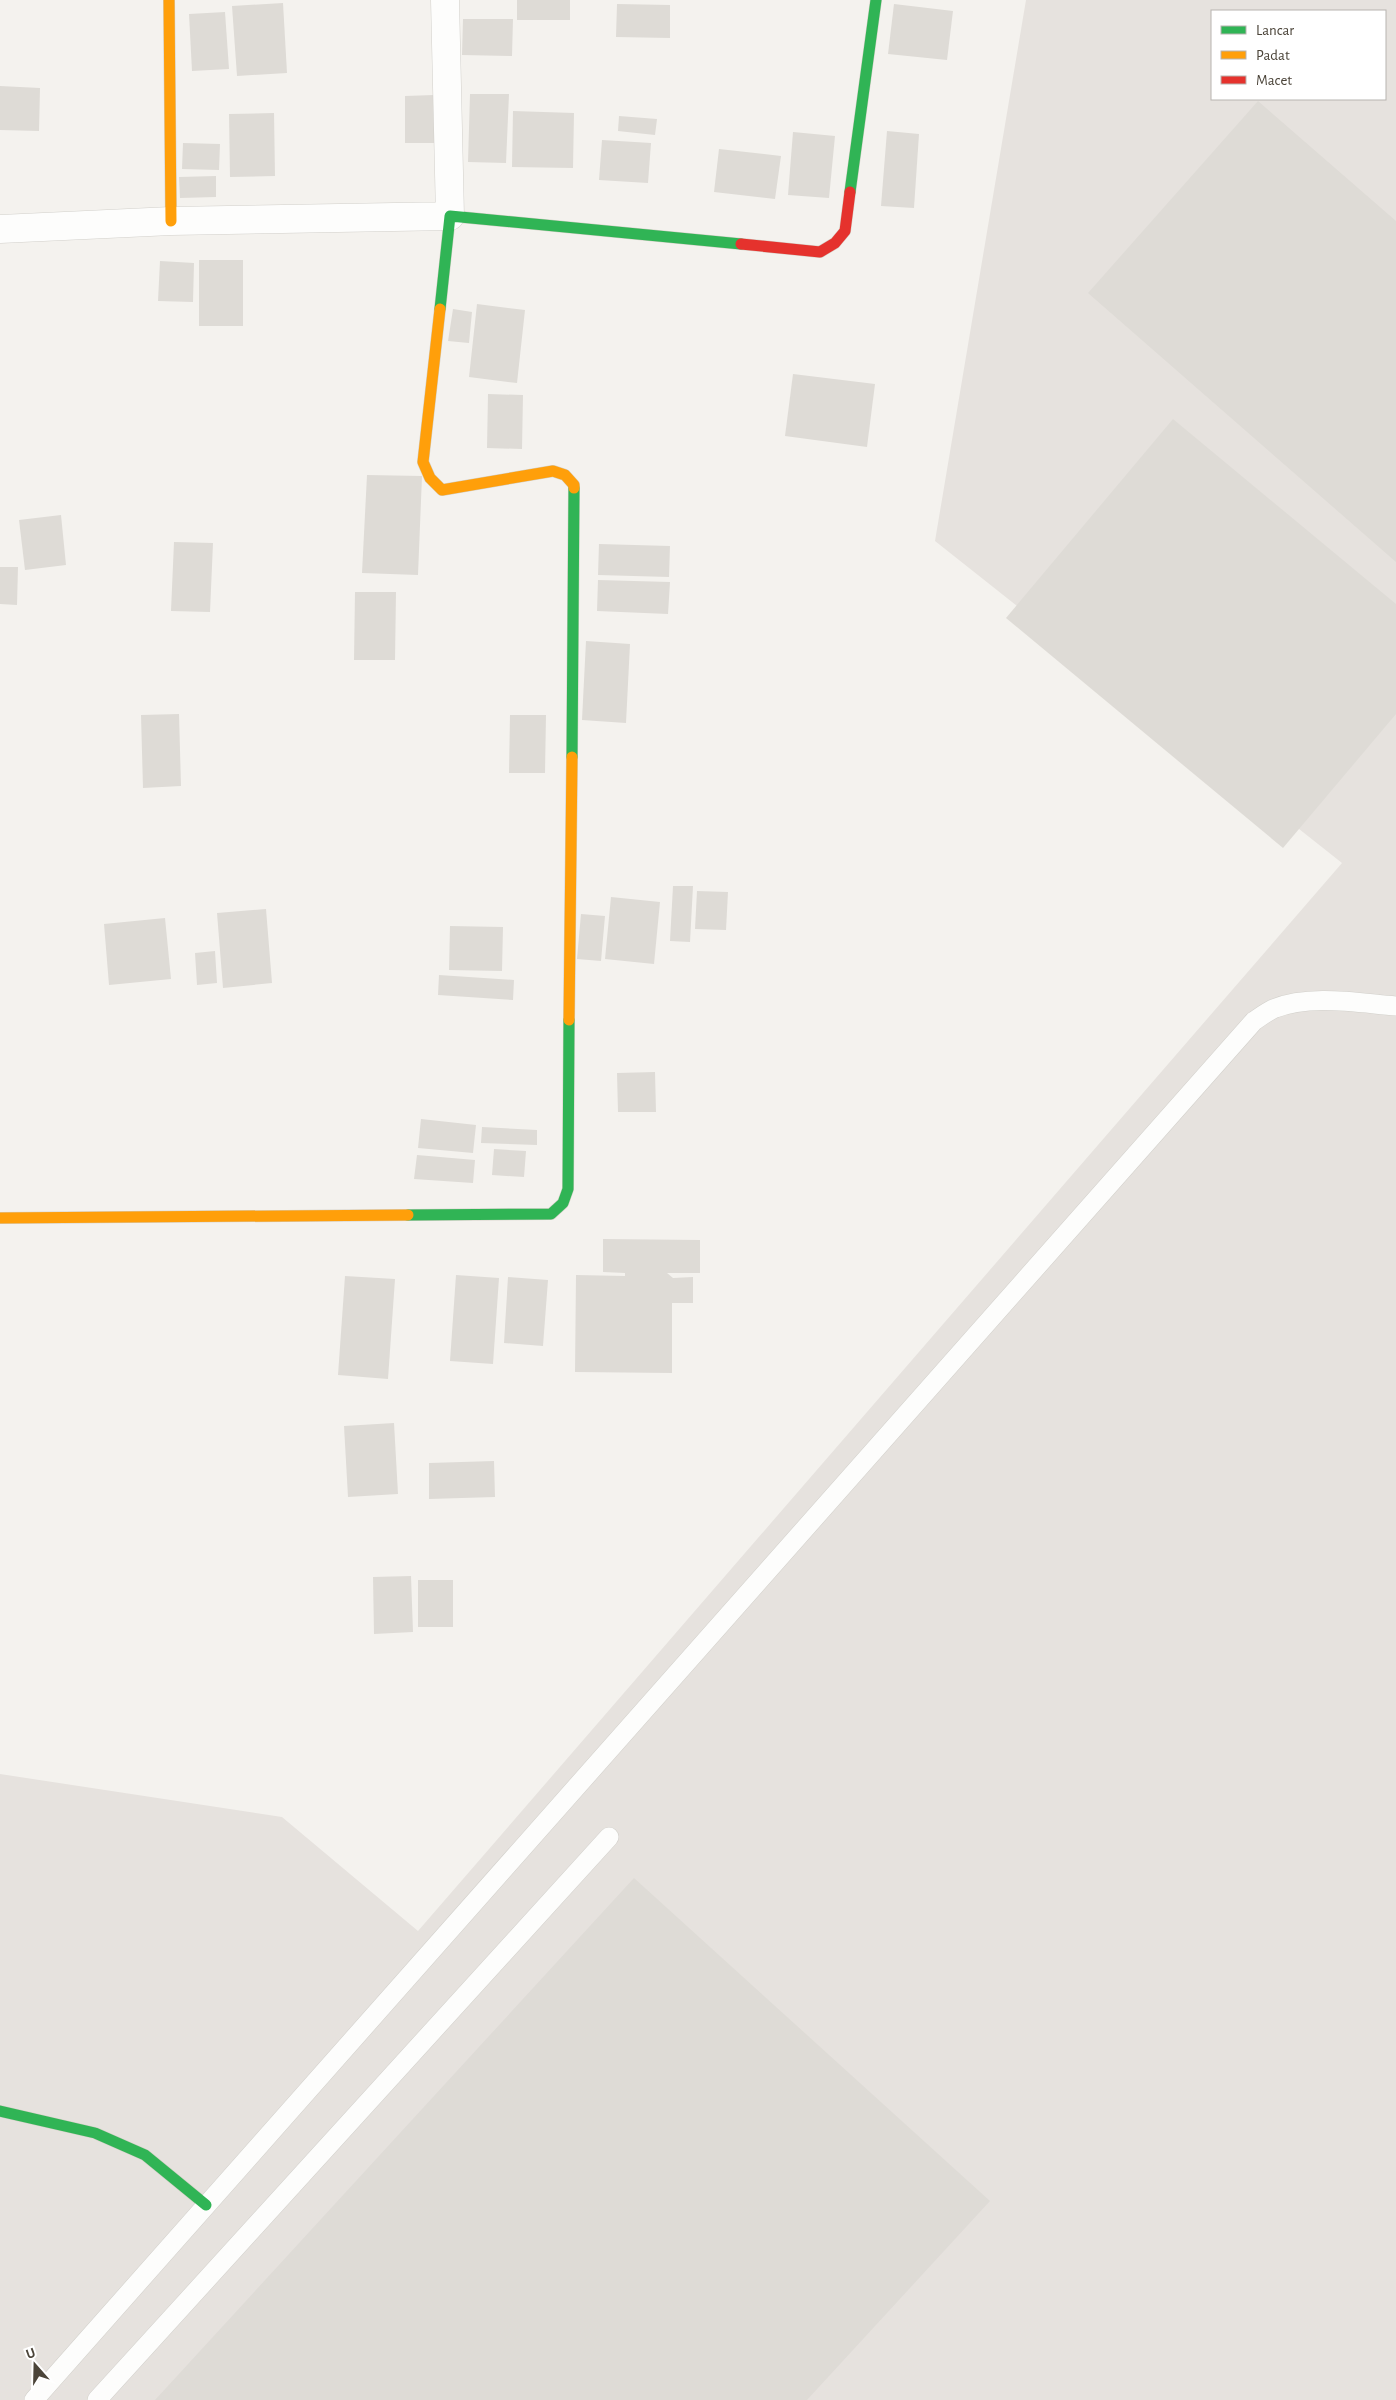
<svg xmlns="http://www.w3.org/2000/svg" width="1396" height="2400" viewBox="0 0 1396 2400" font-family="'Alegreya Sans',sans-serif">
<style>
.industrial{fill:#e6e2de;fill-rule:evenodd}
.building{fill:#dedbd6}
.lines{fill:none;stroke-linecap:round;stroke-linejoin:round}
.lane-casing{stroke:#d2d0cb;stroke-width:20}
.street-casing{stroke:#d2d0cb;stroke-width:29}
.fast-casing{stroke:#d3cfc5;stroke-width:12}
.slow-casing{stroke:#d3cfc5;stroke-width:12}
.jam-casing{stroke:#d3cfc5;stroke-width:12}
.lane{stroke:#fdfdfc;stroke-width:19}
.street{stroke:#fdfdfc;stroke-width:28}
.fast{stroke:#30b455;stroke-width:11}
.slow{stroke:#ff9f0a;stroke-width:11}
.jam{stroke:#e5322d;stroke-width:11}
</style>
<rect width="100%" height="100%" fill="#f4f2ee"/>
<path class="industrial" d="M1026,0H1396V2400H0V1774L282,1817L418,1931L1342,863L935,541ZM1212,11H1385V99H1212Z"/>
<g class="building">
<rect x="517" y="0" width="53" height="20"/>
<polygon points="283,3 287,73 237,76 232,6"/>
<polygon points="617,4 670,5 670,38 616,37"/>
<polygon points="894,4 953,11 947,60 888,54"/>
<polygon points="225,12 229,69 192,71 189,14"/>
<polygon points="463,19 513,19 512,56 462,55"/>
<polygon points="0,86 40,88 39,131 0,130"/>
<polygon points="470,94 509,94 506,163 468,162"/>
<polygon points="434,95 435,143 405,143 405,96"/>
<polygon points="1258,101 1396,221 1396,562 1088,293"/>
<polygon points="513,111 574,113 573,168 512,167"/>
<polygon points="274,113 275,176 230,177 229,114"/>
<polygon points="619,116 657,119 655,135 618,131"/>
<polygon points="887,131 919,134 914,208 881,206"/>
<polygon points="793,132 835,136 829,198 788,195"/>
<polygon points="602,140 651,143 648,183 599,180"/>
<polygon points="183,143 220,144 219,170 182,169"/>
<polygon points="719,149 781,156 775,199 714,192"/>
<polygon points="216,176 216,197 180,198 179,177"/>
<rect x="199" y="260" width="44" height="66"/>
<polygon points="160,261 194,263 193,302 158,301"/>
<polygon points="477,304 525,310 517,383 469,377"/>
<polygon points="453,309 472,312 469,343 448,341"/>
<polygon points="793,374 875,384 867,447 785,436"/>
<polygon points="488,394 523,395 522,449 487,448"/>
<polygon points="1173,419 1396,604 1396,714 1283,848 1006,618"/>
<polygon points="367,475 422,476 418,575 362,573"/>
<polygon points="61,515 66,565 25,570 19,520"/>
<polygon points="174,542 213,543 210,612 171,611"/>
<polygon points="599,544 670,546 669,577 598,575"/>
<polygon points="0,567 18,567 17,605 0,604"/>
<polygon points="598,580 670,582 668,614 597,611"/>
<polygon points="355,592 396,592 395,660 354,660"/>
<polygon points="586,641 630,644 626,723 582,720"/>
<polygon points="179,714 181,786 143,788 141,715"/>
<polygon points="510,715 546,715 545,773 509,773"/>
<polygon points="673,886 693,886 690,942 670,941"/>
<polygon points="697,891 728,892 726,930 695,929"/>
<polygon points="611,897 660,902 654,964 605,959"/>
<polygon points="266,909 272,983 223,988 217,913"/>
<polygon points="581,914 605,916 601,961 577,959"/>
<polygon points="165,918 171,979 109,985 104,924"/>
<polygon points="450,926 503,927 502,971 449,970"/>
<polygon points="215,951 217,983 197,985 195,953"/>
<polygon points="439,975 514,980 513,1000 438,995"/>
<polygon points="655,1072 656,1112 618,1112 617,1073"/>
<polygon points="421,1119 476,1125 473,1153 418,1148"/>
<polygon points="482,1127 537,1130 537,1145 481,1143"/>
<polygon points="494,1149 526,1151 524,1177 492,1175"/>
<polygon points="417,1155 475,1160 473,1183 414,1179"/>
<polygon points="603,1239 700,1240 700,1273 667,1273 673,1278 693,1277 693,1303 672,1303 672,1373 575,1372 576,1275 625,1276 625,1273 603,1272"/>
<polygon points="456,1275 499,1278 493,1364 450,1361"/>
<polygon points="345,1276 395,1279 388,1379 338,1375"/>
<polygon points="508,1277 548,1280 543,1346 504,1343"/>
<polygon points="394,1423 398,1494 348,1497 344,1426"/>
<polygon points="494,1461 495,1497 429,1499 429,1463"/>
<polygon points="411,1576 413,1632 374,1634 373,1577"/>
<rect x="418" y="1580" width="35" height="47"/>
<polygon points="634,1878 990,2201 807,2400 155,2400"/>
</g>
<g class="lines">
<defs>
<g id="lane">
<path d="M34,2400L1254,1021C1260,1017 1267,1012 1273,1009C1310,994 1358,1003 1396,1006"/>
<polyline points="97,2400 609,1837"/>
</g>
<polyline id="street" points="0,229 171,221 450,216 445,0"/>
<g id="fast">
<polyline points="850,192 876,0"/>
<polyline points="440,309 450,216 741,244"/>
<polyline points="572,757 574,488"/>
<polyline points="408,1215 551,1214 563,1203 568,1189 569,1020"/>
<polyline points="0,2111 95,2133 145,2155 206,2205"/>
</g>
<g id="slow">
<polyline points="169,0 171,221"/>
<polyline points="440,309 423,462 430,478 442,490 553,471 565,475 574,485 574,488"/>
<polyline points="569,1020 572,757"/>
<polyline points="0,1218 408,1215"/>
</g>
<polyline id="jam" points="741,244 820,252 835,243 845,231 850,192"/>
</defs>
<use href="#lane" class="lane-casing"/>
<use href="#street" class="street-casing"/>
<use href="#fast" class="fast-casing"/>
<use href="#slow" class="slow-casing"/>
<use href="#jam" class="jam-casing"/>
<use href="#lane" class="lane"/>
<use href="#street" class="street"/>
<use href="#fast" class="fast"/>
<use href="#slow" class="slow"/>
<use href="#jam" class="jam"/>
</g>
<rect x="1211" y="10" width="175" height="90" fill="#ffffff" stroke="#b7b4b0"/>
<rect x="1221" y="26" width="25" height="8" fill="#30b455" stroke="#b7b4b0"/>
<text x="1256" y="35" font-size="15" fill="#4b4439">Lancar</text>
<rect x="1221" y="51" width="25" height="8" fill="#ff9f0a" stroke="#b7b4b0"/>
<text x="1256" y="60" font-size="15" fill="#4b4439">Padat</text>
<rect x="1221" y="76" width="25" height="8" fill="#e5322d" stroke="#b7b4b0"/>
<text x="1256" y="85" font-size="15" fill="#4b4439">Macet</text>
<g transform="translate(35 2365) rotate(340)" stroke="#ffffff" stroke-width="4" paint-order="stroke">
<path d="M0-4L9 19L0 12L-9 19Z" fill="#4b4439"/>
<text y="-8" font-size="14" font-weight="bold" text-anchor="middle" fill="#4b4439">U</text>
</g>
</svg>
